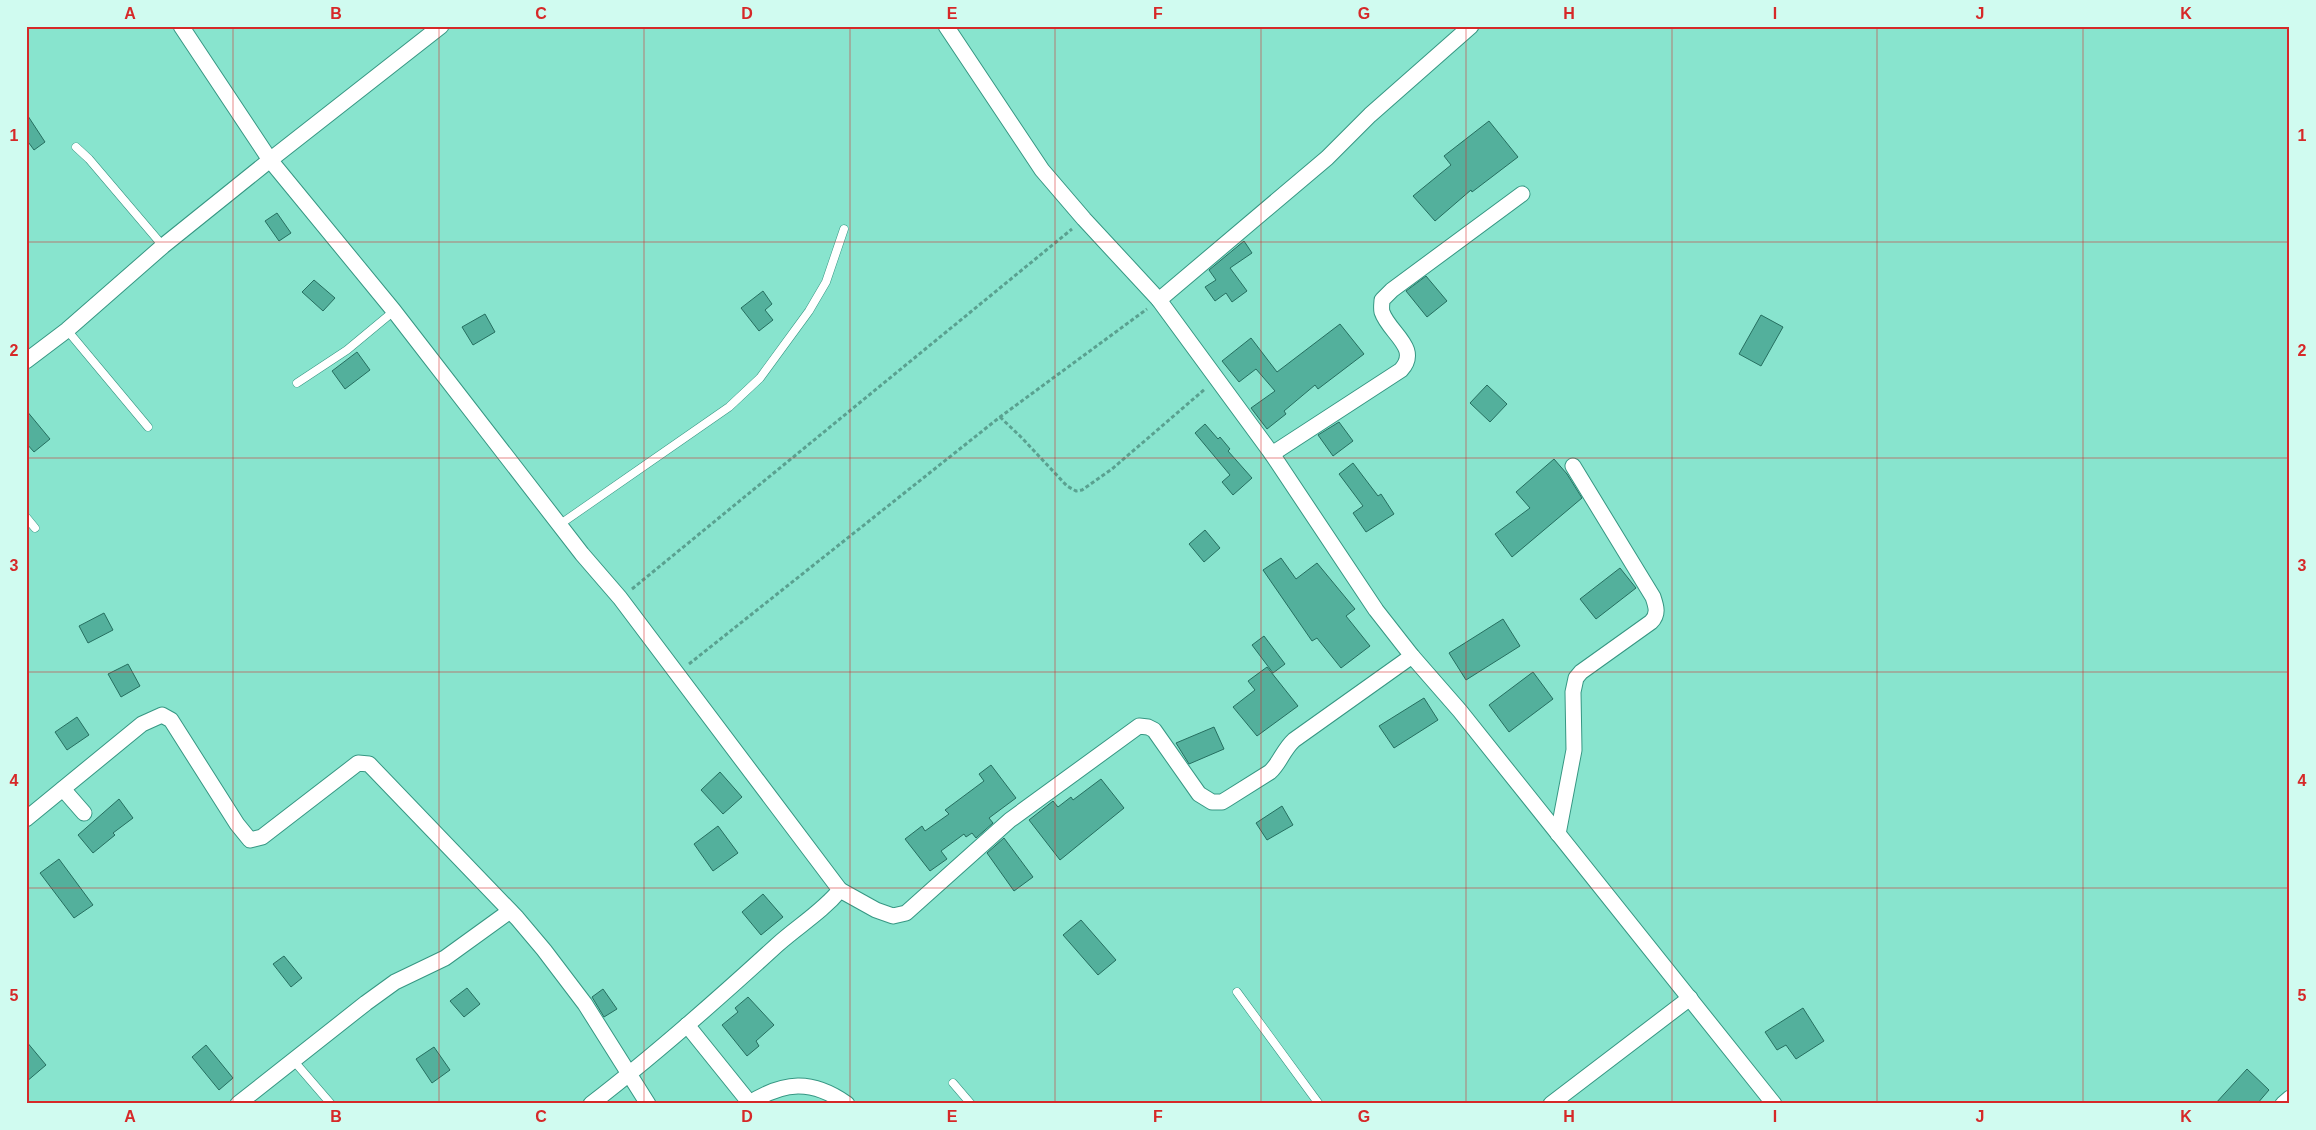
<svg xmlns="http://www.w3.org/2000/svg" width="2316" height="1130" viewBox="0 0 2316 1130" font-family="Arial,sans-serif">
<style>
.building{fill:#53b09c;stroke:#266f60}
.lines{fill:none;stroke-linecap:round;stroke-linejoin:round}
.service-casing{stroke:#369783;stroke-width:9}
.minor-casing{stroke:#369783;stroke-width:17}
.path{stroke:#5aa190;stroke-width:3;stroke-dasharray:4 2.5;stroke-linecap:butt}
.service{stroke:#fff;stroke-width:8}
.minor{stroke:#fff;stroke-width:15}
.grid{fill:none;stroke:#d62828;stroke-width:1;stroke-opacity:0.55}
.neatline{fill:none;stroke:#d62828;stroke-width:2}
.grid-label{font-size:16px;text-anchor:middle;font-weight:bold;fill:#d62828}
</style>
<rect width="100%" height="100%" fill="#88e4ce"/>
<g class="building">
<polygon points="26,113 45,142 34,150 26,139"/>
<polygon points="1489,121 1518,157 1472,192 1471,190 1435,221 1413,196 1451,165 1444,156"/>
<polygon points="277,213 291,233 279,241 265,221"/>
<polygon points="1244,241 1252,253 1230,268 1247,291 1232,302 1226,293 1215,301 1205,287 1216,280 1209,270"/>
<polygon points="1426,276 1447,301 1427,317 1406,291"/>
<polygon points="314,280 335,298 323,311 302,292"/>
<polygon points="763,291 772,304 765,310 773,320 759,331 741,308"/>
<polygon points="485,314 495,332 473,345 462,327"/>
<polygon points="1761,315 1783,327 1761,366 1739,354"/>
<polygon points="1340,324 1364,354 1318,389 1315,385 1284,411 1286,414 1267,429 1251,408 1275,391 1256,369 1239,382 1222,361 1251,338 1277,372"/>
<polygon points="357,352 370,370 345,389 332,371"/>
<polygon points="1487,385 1507,404 1490,422 1470,403"/>
<polygon points="26,410 50,439 34,452 26,443"/>
<polygon points="1339,422 1353,441 1333,456 1318,435"/>
<polygon points="1205,424 1218,439 1220,437 1230,449 1228,451 1252,478 1233,495 1222,482 1230,475 1195,433"/>
<polygon points="1554,459 1567,474 1582,498 1512,557 1495,534 1530,508 1516,492"/>
<polygon points="1353,463 1378,496 1381,494 1394,514 1366,532 1353,513 1363,506 1339,474"/>
<polygon points="1205,530 1220,548 1204,562 1189,544"/>
<polygon points="1281,558 1296,579 1317,563 1355,609 1346,616 1370,646 1341,668 1317,638 1312,641 1263,570"/>
<polygon points="1620,568 1636,588 1596,619 1580,599"/>
<polygon points="104,613 113,630 88,643 79,626"/>
<polygon points="1503,619 1520,646 1466,680 1449,653"/>
<polygon points="1264,636 1285,664 1273,673 1252,645"/>
<polygon points="128,664 140,686 121,697 108,674"/>
<polygon points="1267,667 1298,706 1257,736 1233,707 1255,690 1248,681"/>
<polygon points="1533,672 1553,699 1509,732 1489,705"/>
<polygon points="1424,698 1438,720 1394,748 1379,726"/>
<polygon points="77,717 89,735 67,750 55,732"/>
<polygon points="1214,727 1224,749 1189,764 1176,743"/>
<polygon points="991,765 1016,798 989,818 993,823 976,838 972,833 966,837 964,834 941,851 947,859 930,871 905,839 922,826 925,831 949,814 945,810 984,781 979,774"/>
<polygon points="720,772 742,797 723,814 701,790"/>
<polygon points="1101,779 1124,808 1060,860 1029,820 1053,801 1058,807 1071,797 1073,800"/>
<polygon points="119,799 133,818 113,833 115,835 93,853 78,835"/>
<polygon points="1282,806 1293,825 1267,840 1256,823"/>
<polygon points="718,826 738,853 713,871 694,844"/>
<polygon points="1004,838 1033,877 1014,891 987,853"/>
<polygon points="59,859 93,905 74,918 40,873"/>
<polygon points="763,894 783,917 761,935 742,912"/>
<polygon points="1081,920 1116,960 1098,975 1063,935"/>
<polygon points="284,956 302,978 291,987 273,964"/>
<polygon points="467,988 480,1004 464,1017 450,1001"/>
<polygon points="603,989 617,1009 604,1017 592,997"/>
<polygon points="748,997 774,1025 756,1041 759,1046 747,1056 722,1025 738,1012 735,1008"/>
<polygon points="1803,1008 1824,1041 1796,1059 1786,1045 1777,1050 1765,1032"/>
<polygon points="26,1041 46,1065 26,1082"/>
<polygon points="206,1045 233,1078 219,1090 192,1057"/>
<polygon points="434,1047 450,1070 432,1083 416,1059"/>
<polygon points="2247,1069 2269,1090 2257,1104 2215,1104"/>
</g>
<g class="lines">
<defs>
<g id="service">
<polyline points="76,147 89,159 163,246"/>
<polyline points="67,330 148,427"/>
<polyline points="297,383 347,350 394,311"/>
<polyline points="26,517 35,528"/>
<polyline points="559,525 729,407 760,378 809,311 826,282 844,229"/>
<polyline points="1237,992 1319,1104"/>
<polyline points="293,1060 331,1104"/>
<polyline points="953,1083 971,1104"/>
</g>
<g id="minor">
<polyline points="181,26 270,160 441,26"/>
<polyline points="946,26 1042,170 1084,219 1159,300 1272,454 1376,610 1412,656 1460,711 1774,1104"/>
<polyline points="1159,300 1327,158 1370,115 1471,26"/>
<polyline points="26,361 67,330 163,246 270,160 394,311 582,554 620,598 840,890"/>
<path d="M1272,454L1401,370C1421,348 1389,333 1382,312C1381,308 1382,303 1382,300L1392,290L1522,194"/>
<polyline points="63,789 84,813"/>
<polyline points="26,819 142,724 162,715 171,720 237,824 250,840 262,837 358,763 369,764 517,918 544,950 585,1004 648,1104"/>
<path d="M1558,834L1574,750L1573,692L1576,678L1581,672L1651,622C1659,614 1656,606 1653,597L1573,466"/>
<polyline points="687,1025 749,1102"/>
<polyline points="238,1104 366,1003 395,982 445,958 510,911"/>
<path d="M591,1104C656,1054 717,1000 777,945C798,926 822,912 840,890L876,910L893,916L906,913L1010,820L1139,726L1148,727L1154,730L1199,794L1212,802H1222L1227,799L1270,772C1280,763 1283,750 1294,740L1412,656"/>
<path d="M748,1104C784,1081 812,1079 847,1104"/>
<polyline points="1551,1104 1690,998"/>
<polyline points="2283,1104 2290,1098"/>
</g>
</defs>
<use href="#service" class="service-casing"/>
<use href="#minor" class="minor-casing"/>
<g class="path">
<polyline points="1000,417 1022,438 1067,486 1076,491 1082,490 1112,469 1205,389"/>
<polyline points="632,589 1072,229"/>
<polyline points="689,664 1000,417 1147,309"/>
</g>
<use href="#service" class="service"/>
<use href="#minor" class="minor"/>
</g>
<path class="grid" d="M233,26V1104M439,26V1104M644,26V1104M850,26V1104M1055,26V1104M1261,26V1104M1466,26V1104M1672,26V1104M1877,26V1104M2083,26V1104M26,242H2290M26,458H2290M26,672H2290M26,888H2290"/>
<rect width="2316" height="1130" fill="none" stroke="#d0fbf0" stroke-width="55"/>
<rect x="28" y="28" width="2260" height="1074" class="neatline"/>
<g class="grid-label">
<text x="130" y="19">A</text>
<text x="336" y="19">B</text>
<text x="541" y="19">C</text>
<text x="747" y="19">D</text>
<text x="952" y="19">E</text>
<text x="1158" y="19">F</text>
<text x="1364" y="19">G</text>
<text x="1569" y="19">H</text>
<text x="1775" y="19">I</text>
<text x="1980" y="19">J</text>
<text x="2186" y="19">K</text>
<text x="14" y="141">1</text>
<text x="2302" y="141">1</text>
<text x="14" y="356">2</text>
<text x="2302" y="356">2</text>
<text x="14" y="571">3</text>
<text x="2302" y="571">3</text>
<text x="14" y="786">4</text>
<text x="2302" y="786">4</text>
<text x="14" y="1001">5</text>
<text x="2302" y="1001">5</text>
<text x="130" y="1122">A</text>
<text x="336" y="1122">B</text>
<text x="541" y="1122">C</text>
<text x="747" y="1122">D</text>
<text x="952" y="1122">E</text>
<text x="1158" y="1122">F</text>
<text x="1364" y="1122">G</text>
<text x="1569" y="1122">H</text>
<text x="1775" y="1122">I</text>
<text x="1980" y="1122">J</text>
<text x="2186" y="1122">K</text>
</g>
</svg>
